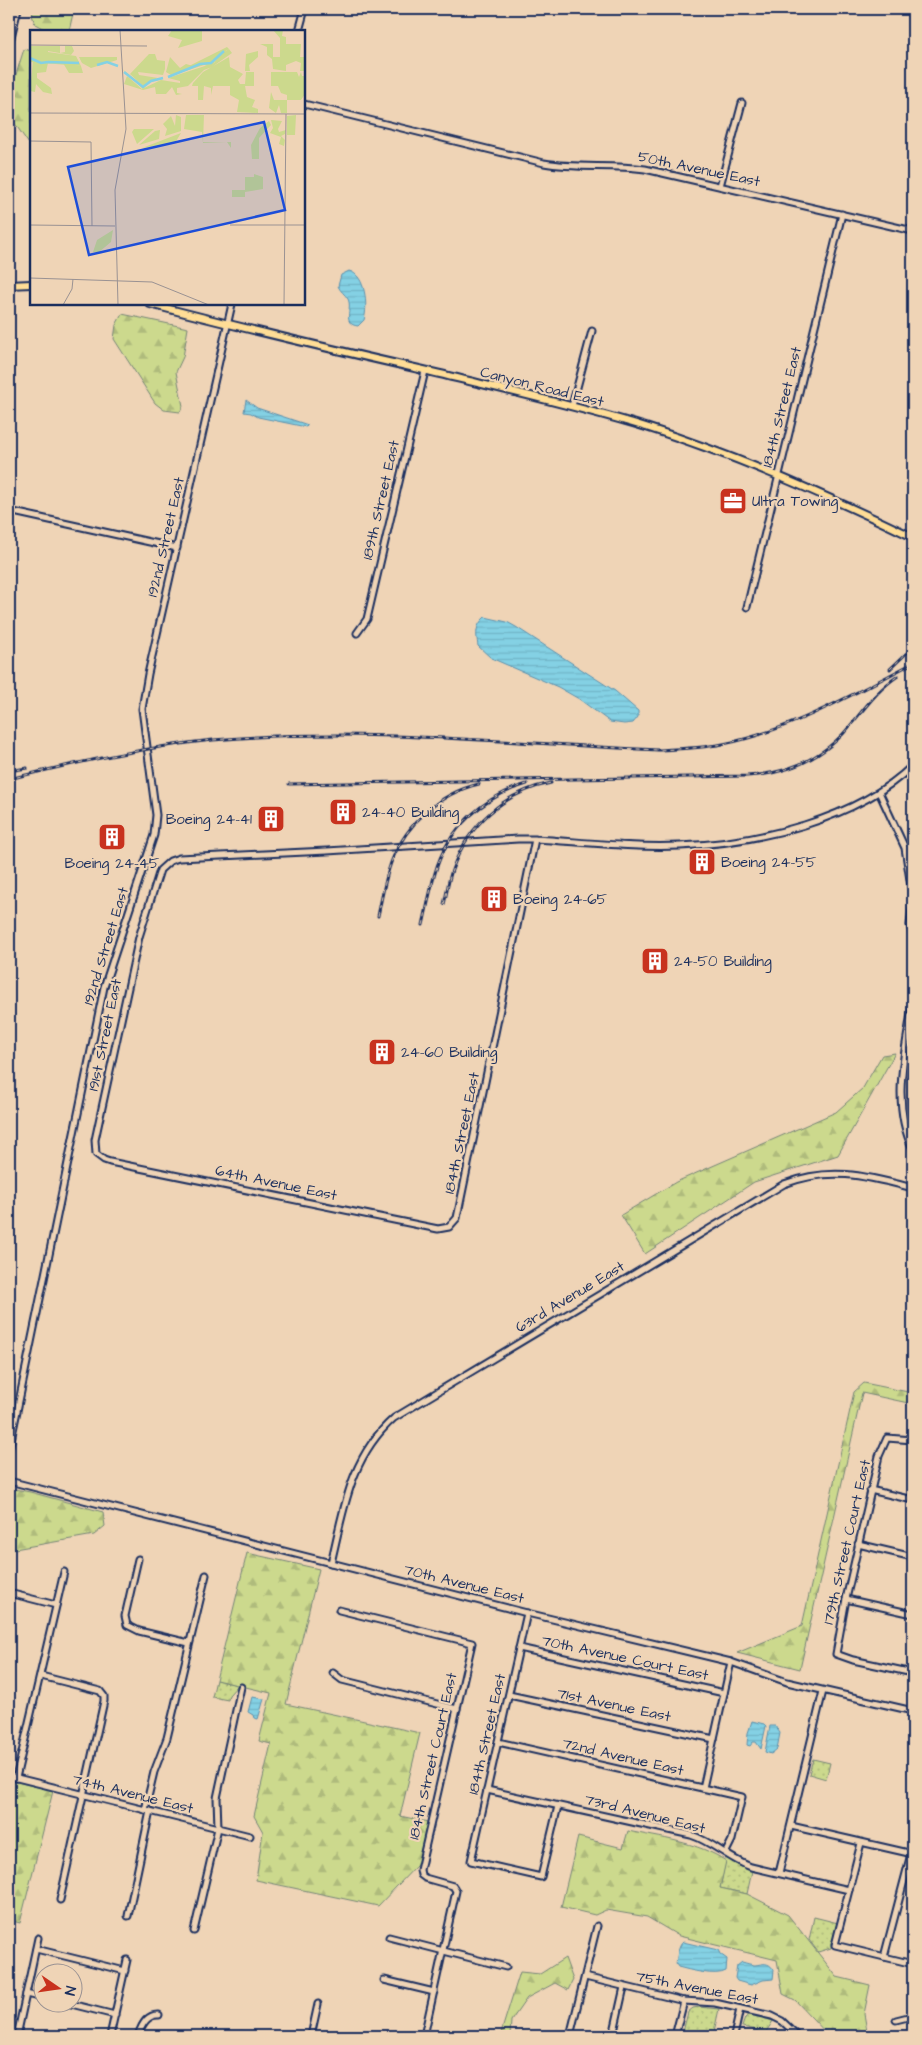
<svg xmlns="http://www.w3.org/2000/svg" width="922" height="2045" viewBox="0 0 922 2045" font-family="'Architects Daughter',sans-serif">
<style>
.green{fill:url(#green-dots);stroke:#748476}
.forest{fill:url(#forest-firs);stroke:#748476}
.water{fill:url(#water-rules);stroke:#5a90ae}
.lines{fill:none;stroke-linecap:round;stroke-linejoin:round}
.minor-casing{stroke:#1b2f5e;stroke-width:9}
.major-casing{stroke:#1b2f5e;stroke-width:10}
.minor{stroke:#efd4b6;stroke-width:5}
.major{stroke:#ffdd96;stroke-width:6}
.rail-casing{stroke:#1b2f5e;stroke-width:3}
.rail{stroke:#efd4b6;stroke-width:1;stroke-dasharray:4;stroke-linecap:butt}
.labels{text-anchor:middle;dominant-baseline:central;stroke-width:4.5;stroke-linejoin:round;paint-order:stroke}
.street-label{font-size:15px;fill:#1b2f5e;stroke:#efd4b6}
.poi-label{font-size:15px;fill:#1b2f5e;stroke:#efd4b6;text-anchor:start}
.inset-river{fill:none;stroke:#84d1e4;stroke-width:2.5}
.inset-road{fill:none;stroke:#9a9293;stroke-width:1}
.view{fill:#1d4ed8;fill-opacity:0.15;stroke:#1d4ed8;stroke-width:2.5}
.inset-edge{fill:none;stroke:#1b2f5e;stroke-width:2.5}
</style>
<defs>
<pattern id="green-dots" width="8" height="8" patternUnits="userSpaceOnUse" patternTransform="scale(1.25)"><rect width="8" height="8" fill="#ccd98d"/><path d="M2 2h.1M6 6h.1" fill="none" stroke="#afbb7c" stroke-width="1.8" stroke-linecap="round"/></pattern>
<pattern id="forest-firs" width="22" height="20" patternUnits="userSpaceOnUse" patternTransform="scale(1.25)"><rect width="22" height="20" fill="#ccd98d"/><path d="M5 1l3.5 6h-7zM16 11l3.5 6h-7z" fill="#afbb7c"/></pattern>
<pattern id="water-rules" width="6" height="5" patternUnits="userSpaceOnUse" patternTransform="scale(1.25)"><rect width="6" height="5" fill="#84d1e4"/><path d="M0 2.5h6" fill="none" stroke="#71b4c6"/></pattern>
</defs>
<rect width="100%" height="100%" fill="#efd4b6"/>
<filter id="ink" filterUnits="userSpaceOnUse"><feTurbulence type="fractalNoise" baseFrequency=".02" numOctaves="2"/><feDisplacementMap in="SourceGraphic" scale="10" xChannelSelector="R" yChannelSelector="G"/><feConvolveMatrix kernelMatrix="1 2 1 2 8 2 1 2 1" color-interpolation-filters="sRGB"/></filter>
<g filter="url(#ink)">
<g class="green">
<polygon points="216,1680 238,1685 229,1695 228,1700 212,1697"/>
<polygon points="813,1759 830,1763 826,1779 809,1774"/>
<polygon points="726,1858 739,1866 752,1871 747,1894 720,1888"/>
<polygon points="814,1917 838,1923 834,1938 831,1942 831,1948 818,1952 809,1940"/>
<polygon points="699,2007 719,2009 713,2036 682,2036 688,2012 693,2008"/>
<polygon points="750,2014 773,2021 764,2035 766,2036 756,2036 757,2030 742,2027 745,2018"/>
</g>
<g class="forest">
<polygon points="34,9 74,9 69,31 48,31 35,24 32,15"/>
<polygon points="24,49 31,51 31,147 9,115 9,97"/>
<polygon points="122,314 188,328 183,357 176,372 183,406 180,412 164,410 155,403 114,339 116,325"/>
<polygon points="895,1053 838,1155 754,1182 645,1254 621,1215 676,1182 836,1112 863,1088 882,1055"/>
<polygon points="864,1383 913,1393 913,1404 862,1393 800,1669 737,1653 802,1626 854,1392"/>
<polygon points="9,1488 30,1492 103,1512 105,1526 94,1535 9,1550"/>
<polygon points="247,1553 319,1569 286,1704 420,1733 400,1816 428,1822 417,1865 378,1906 256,1880 263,1832 254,1816 271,1744 259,1741 271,1693 216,1680"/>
<polygon points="9,1780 53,1791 20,1923 9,1920"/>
<path d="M628,1831C660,1838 698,1842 726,1861L720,1888L747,1894L788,1915L837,1977L870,1985L864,2014L868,2036H829L795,2000L783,1994L777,1960L679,1936L647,1917L606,1910L595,1915L561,1907L578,1837L623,1848Z"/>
<polygon points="565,1958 573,1980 568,1990 555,1983 527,1998 511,2021 510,2036 500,2036 520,1972 540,1974"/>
</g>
<g class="water">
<path d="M349,271C366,275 368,306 364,320L358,326C341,324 353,309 348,299C345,294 340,291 338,286L341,275Z"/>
<polygon points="246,400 257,408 308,425 306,427 258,417 251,413 244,412"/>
<path d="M485,617L507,622L516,627L615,691L638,711V717L633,723L624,724L610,722L579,699L558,687L491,658L478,646C476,633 475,626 485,617Z"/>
<polygon points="252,1697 264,1699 258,1719 254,1718 253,1715 248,1712"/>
<polygon points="752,1721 764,1724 766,1726 761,1749 756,1742 753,1742 750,1746 747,1745 748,1733"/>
<polygon points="770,1726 775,1726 780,1733 777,1749 771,1754 765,1752"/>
<path d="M683,1942L718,1950L720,1954L727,1959L726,1971C716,1977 689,1970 678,1967L676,1964C677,1957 678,1946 683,1942Z"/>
<path d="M742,1962C746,1963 752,1965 755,1965C763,1964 768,1961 774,1970L773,1979L763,1980L751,1985L737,1981L735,1978L737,1966Z"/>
</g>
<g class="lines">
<defs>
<g id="minor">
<polyline points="299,31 305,9"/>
<polyline points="9,45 18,9"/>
<path d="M304,104L544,163C577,169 611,164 645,169L913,231"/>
<polyline points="720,186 742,103"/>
<polyline points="572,406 592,331"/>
<polyline points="9,511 177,548"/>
<polyline points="747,607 842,214"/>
<polyline points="357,633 367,619 425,371"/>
<polyline points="879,792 905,848 913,899"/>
<path d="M535,839L457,1218L449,1227L438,1229L110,1162L104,1160L96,1154L95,1140L139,937L160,870L170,861L179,858L327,851L518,839H535C583,842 632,848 680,846C757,843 857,820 913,765"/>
<polyline points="913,900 910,925 913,937"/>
<path d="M913,1001C906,1050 890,1102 913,1149"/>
<polyline points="913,1440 887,1438 879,1456 846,1599 836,1654 853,1660 913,1673"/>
<polyline points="9,1450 104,987 154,835 156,815 142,709 148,674 232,304"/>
<polyline points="9,1481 527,1613 731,1662 787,1682 913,1711"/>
<polyline points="870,1490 913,1500"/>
<polyline points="858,1544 913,1557"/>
<polyline points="138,1559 125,1616 127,1625 139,1631 189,1643"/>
<path d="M331,1563C344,1509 350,1457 394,1418L784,1184C831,1166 866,1176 913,1188"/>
<polyline points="9,1593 56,1605"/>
<polyline points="846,1599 913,1614"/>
<polyline points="339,1610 472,1643 420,1870 421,1875 425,1878 453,1886 456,1891 424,2036"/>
<polyline points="527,1613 471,1861 541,1877 558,1806"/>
<polyline points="519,1648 724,1693"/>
<polyline points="333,1673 342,1680 457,1709"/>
<polyline points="41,1676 100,1691 104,1696 104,1701 60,1900"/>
<polyline points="509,1695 714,1739"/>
<polyline points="498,1742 742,1797 732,1840 726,1852"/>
<polyline points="9,1776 250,1836"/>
<polyline points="16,1778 64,1572"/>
<polyline points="703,1788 731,1662"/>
<path d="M487,1790L691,1835C713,1842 729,1859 751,1867L849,1890"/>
<polyline points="145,1810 154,1772 167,1738 206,1575"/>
<polyline points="791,1826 913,1854"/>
<polyline points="861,1843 835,1945 913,1964"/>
<polyline points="779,1873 823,1691"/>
<polyline points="128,1916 150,1811"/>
<polyline points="194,1931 218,1828 217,1798 241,1687"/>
<polyline points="389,1937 506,1967"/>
<polyline points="36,1949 125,1971"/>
<polyline points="884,1957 911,1854"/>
<polyline points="585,1977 684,2001 715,2003 772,2016 782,2021 798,2036"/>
<polyline points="384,1980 434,1992"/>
<polyline points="26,1994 42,1998"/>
<polyline points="63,2002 115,2015"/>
<polyline points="896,2020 908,2017 913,2018"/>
<polyline points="17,2036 38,1938"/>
<polyline points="110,2036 127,1960"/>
<path d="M138,2036C141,2026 147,2014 159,2015"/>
<polyline points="241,2036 242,2035"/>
<polyline points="311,2036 318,2004"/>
<polyline points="570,2036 597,1926"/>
<polyline points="613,2036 624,1987"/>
<polyline points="675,2036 684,2001"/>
<polyline points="734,2036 740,2009"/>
</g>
<g id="major">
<polyline points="9,285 31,284"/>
<path d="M150,304C242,328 335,350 428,371C501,389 574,405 646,427C738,456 826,495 913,537"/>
</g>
</defs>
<use href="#minor" class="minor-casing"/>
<use href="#major" class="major-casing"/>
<use href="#minor" class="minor"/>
<use href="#major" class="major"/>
<defs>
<g id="rail">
<polyline points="890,669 913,647"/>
<polyline points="9,771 27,768"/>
<path d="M9,779C76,763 144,747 213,740C362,727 509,743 658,750C679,749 702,748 723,744C790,731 853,694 913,663"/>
<path d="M289,784L747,776C784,774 817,761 843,734C861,714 875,691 898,676"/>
<path d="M444,904C447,893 448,881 452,870C468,825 504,792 551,783"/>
<path d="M378,916C382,897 385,878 392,860C407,823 440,793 479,784"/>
<path d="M423,925C427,908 430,890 435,873C447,829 484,796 527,784"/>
</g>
</defs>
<use href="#rail" class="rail-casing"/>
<use href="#rail" class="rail"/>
</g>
</g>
<defs>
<symbol id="office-square" viewBox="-11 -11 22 22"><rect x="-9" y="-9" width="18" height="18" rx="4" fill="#c8321e" stroke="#efd4b6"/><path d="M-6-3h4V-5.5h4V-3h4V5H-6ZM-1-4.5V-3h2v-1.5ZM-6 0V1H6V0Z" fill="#fff"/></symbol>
<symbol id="building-square" viewBox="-11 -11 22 22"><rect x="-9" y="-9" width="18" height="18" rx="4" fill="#c8321e" stroke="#efd4b6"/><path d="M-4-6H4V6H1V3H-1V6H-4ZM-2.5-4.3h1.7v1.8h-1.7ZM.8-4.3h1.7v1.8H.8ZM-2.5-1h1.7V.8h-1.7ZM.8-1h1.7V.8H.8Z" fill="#fff"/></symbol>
</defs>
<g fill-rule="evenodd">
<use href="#office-square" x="717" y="485" width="32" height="32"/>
<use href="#building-square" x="327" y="796" width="32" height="32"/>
<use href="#building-square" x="255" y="803" width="32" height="32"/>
<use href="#building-square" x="96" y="821" width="32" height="32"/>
<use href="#building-square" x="686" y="846" width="32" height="32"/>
<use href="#building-square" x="478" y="883" width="32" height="32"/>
<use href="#building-square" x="639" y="945" width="32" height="32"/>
<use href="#building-square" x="366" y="1036" width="32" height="32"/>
</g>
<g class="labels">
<g class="street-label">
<text transform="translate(699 169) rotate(12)">50th Avenue East</text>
<text transform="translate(542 387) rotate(14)">Canyon Road East</text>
<text transform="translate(782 407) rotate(-76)">184th Street East</text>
<text transform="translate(381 500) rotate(-77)">189th Street East</text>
<text transform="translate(166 537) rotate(-77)">192nd Street East</text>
<text transform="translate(106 946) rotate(-73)">192nd Street East</text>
<text transform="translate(105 1035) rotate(-78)">191st Street East</text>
<text transform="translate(462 1133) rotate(-78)">184th Street East</text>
<text transform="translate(276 1183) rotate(12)">64th Avenue East</text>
<text transform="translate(570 1297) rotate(-31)">63rd Avenue East</text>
<text transform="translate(847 1542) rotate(-77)">179th Street Court East</text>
<text transform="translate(464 1584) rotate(14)">70th Avenue East</text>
<text transform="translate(625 1658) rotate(12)">70th Avenue Court East</text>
<text transform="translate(614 1705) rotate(12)">71st Avenue East</text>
<text transform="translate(487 1734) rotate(-77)">184th Street East</text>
<text transform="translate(433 1756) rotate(-77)">184th Street Court East</text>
<text transform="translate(623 1757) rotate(13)">72nd Avenue East</text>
<text transform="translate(133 1794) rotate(14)">74th Avenue East</text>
<text transform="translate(645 1814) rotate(14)">73rd Avenue East</text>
<text transform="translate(697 1988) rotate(11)">75th Avenue East</text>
</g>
<g class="poi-label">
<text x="752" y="501">Ultra Towing</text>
<text x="362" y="812">24-40 Building</text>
<text x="252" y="819" text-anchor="end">Boeing 24-41</text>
<text x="721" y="862">Boeing 24-55</text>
<text x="112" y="863" text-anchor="middle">Boeing 24-45</text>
<text x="513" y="899">Boeing 24-65</text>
<text x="674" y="961">24-50 Building</text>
<text x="401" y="1052">24-60 Building</text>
</g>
</g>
<g transform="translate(30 30)">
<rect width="275" height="275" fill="#efd4b6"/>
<path d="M0,16H30V23L35,22V16H42L44,21L41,25L18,21V25L10,26L0,24Z" fill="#ccd98d"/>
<path d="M142,0H172V11L148,18L152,10L138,6ZM243,0H253L252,6L256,7V14H271L270,27H275V41H270L271,33L266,31L256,35V41L243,39L242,29L237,25V17L230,14H243V27H250V8ZM199,19L202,23L182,37L174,40L158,56L147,58V63L152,64L146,65L142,57L136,64H126L125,57L113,60L94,54L97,46L112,59L131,50L150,53V51L138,48L184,33L189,25ZM228,21V27L219,35L220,41H215L216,24ZM119,24H125L127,30L135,31V39L133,45L108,42L109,45L128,48L112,55L100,44ZM140,27L150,38L156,34L163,36L141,45L136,42ZM199,27L200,37L213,44L208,50L210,54H215L216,42H224V56H215L217,67L225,70L222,77L228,79V83L207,82L209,70L200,65V56H183L181,65V58L174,56L173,70H168V56H162L163,53L173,42ZM3,30L18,33L16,42L7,43V48L21,58L22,64L13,62L6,54L5,62L0,61ZM33,33L51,36L53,43H39ZM241,42H267L269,47L271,42L272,46H275V64L271,70H257V65L251,63L248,56H241ZM241,62L244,70H257V83H251L249,75L246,83L239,78ZM146,85L151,87V101L135,106L137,99L133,94L141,86L145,96ZM156,85H174L173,112H201V118L197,112L173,113L172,102L154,99ZM266,85L265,105H257V86ZM241,90L252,91L248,99L249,102L256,100L255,104L251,106L255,110L254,116L249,114L251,107L240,103L243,98ZM239,91L241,95L229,108V129H222L221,115L230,98ZM104,99H124L107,114L102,102ZM130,100L129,109L109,115L125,101ZM151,103L145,113L112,118ZM224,144L233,147V159L215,162V167H202V160H215V147H224ZM83,200L81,212L69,222H63L67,210Z" fill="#ccd98d"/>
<path d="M197,17L199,19L189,25L181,37L174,35L137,47ZM18,22L46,26L51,36L0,32V23L18,25ZM49,27H87V30L61,38L52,33ZM91,38L112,55L117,50L134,49L120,52L113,59Z" fill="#ccd98d"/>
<path class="inset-river" d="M0,28L11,33L18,32M18,32L49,33M67,35L77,32L88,36M94,42L113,57L121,51L133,48M138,47L170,34L181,33L194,21"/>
<path class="inset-road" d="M0,15L117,16M0,83L275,84M0,111L61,112L62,196M0,195L85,196M200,195H275M0,248L122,252L179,275M33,275L42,259L43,249M88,275L85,160L96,99L90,0M180,275H246M254,275L256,84"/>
<path class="view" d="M234,92L255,180L59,225L38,137Z"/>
<rect width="275" height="275" class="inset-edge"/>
</g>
<rect width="922" height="2045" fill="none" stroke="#efd4b6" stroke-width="30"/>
<rect x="15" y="15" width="892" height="2015" fill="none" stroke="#1b2f5e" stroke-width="2" filter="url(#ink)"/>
<g transform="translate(58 1988) rotate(103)"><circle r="24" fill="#efd4b6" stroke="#9a9293"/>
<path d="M0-4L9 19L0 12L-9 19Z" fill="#c8321e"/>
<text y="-8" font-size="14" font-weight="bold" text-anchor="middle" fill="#1b2f5e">N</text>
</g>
</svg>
